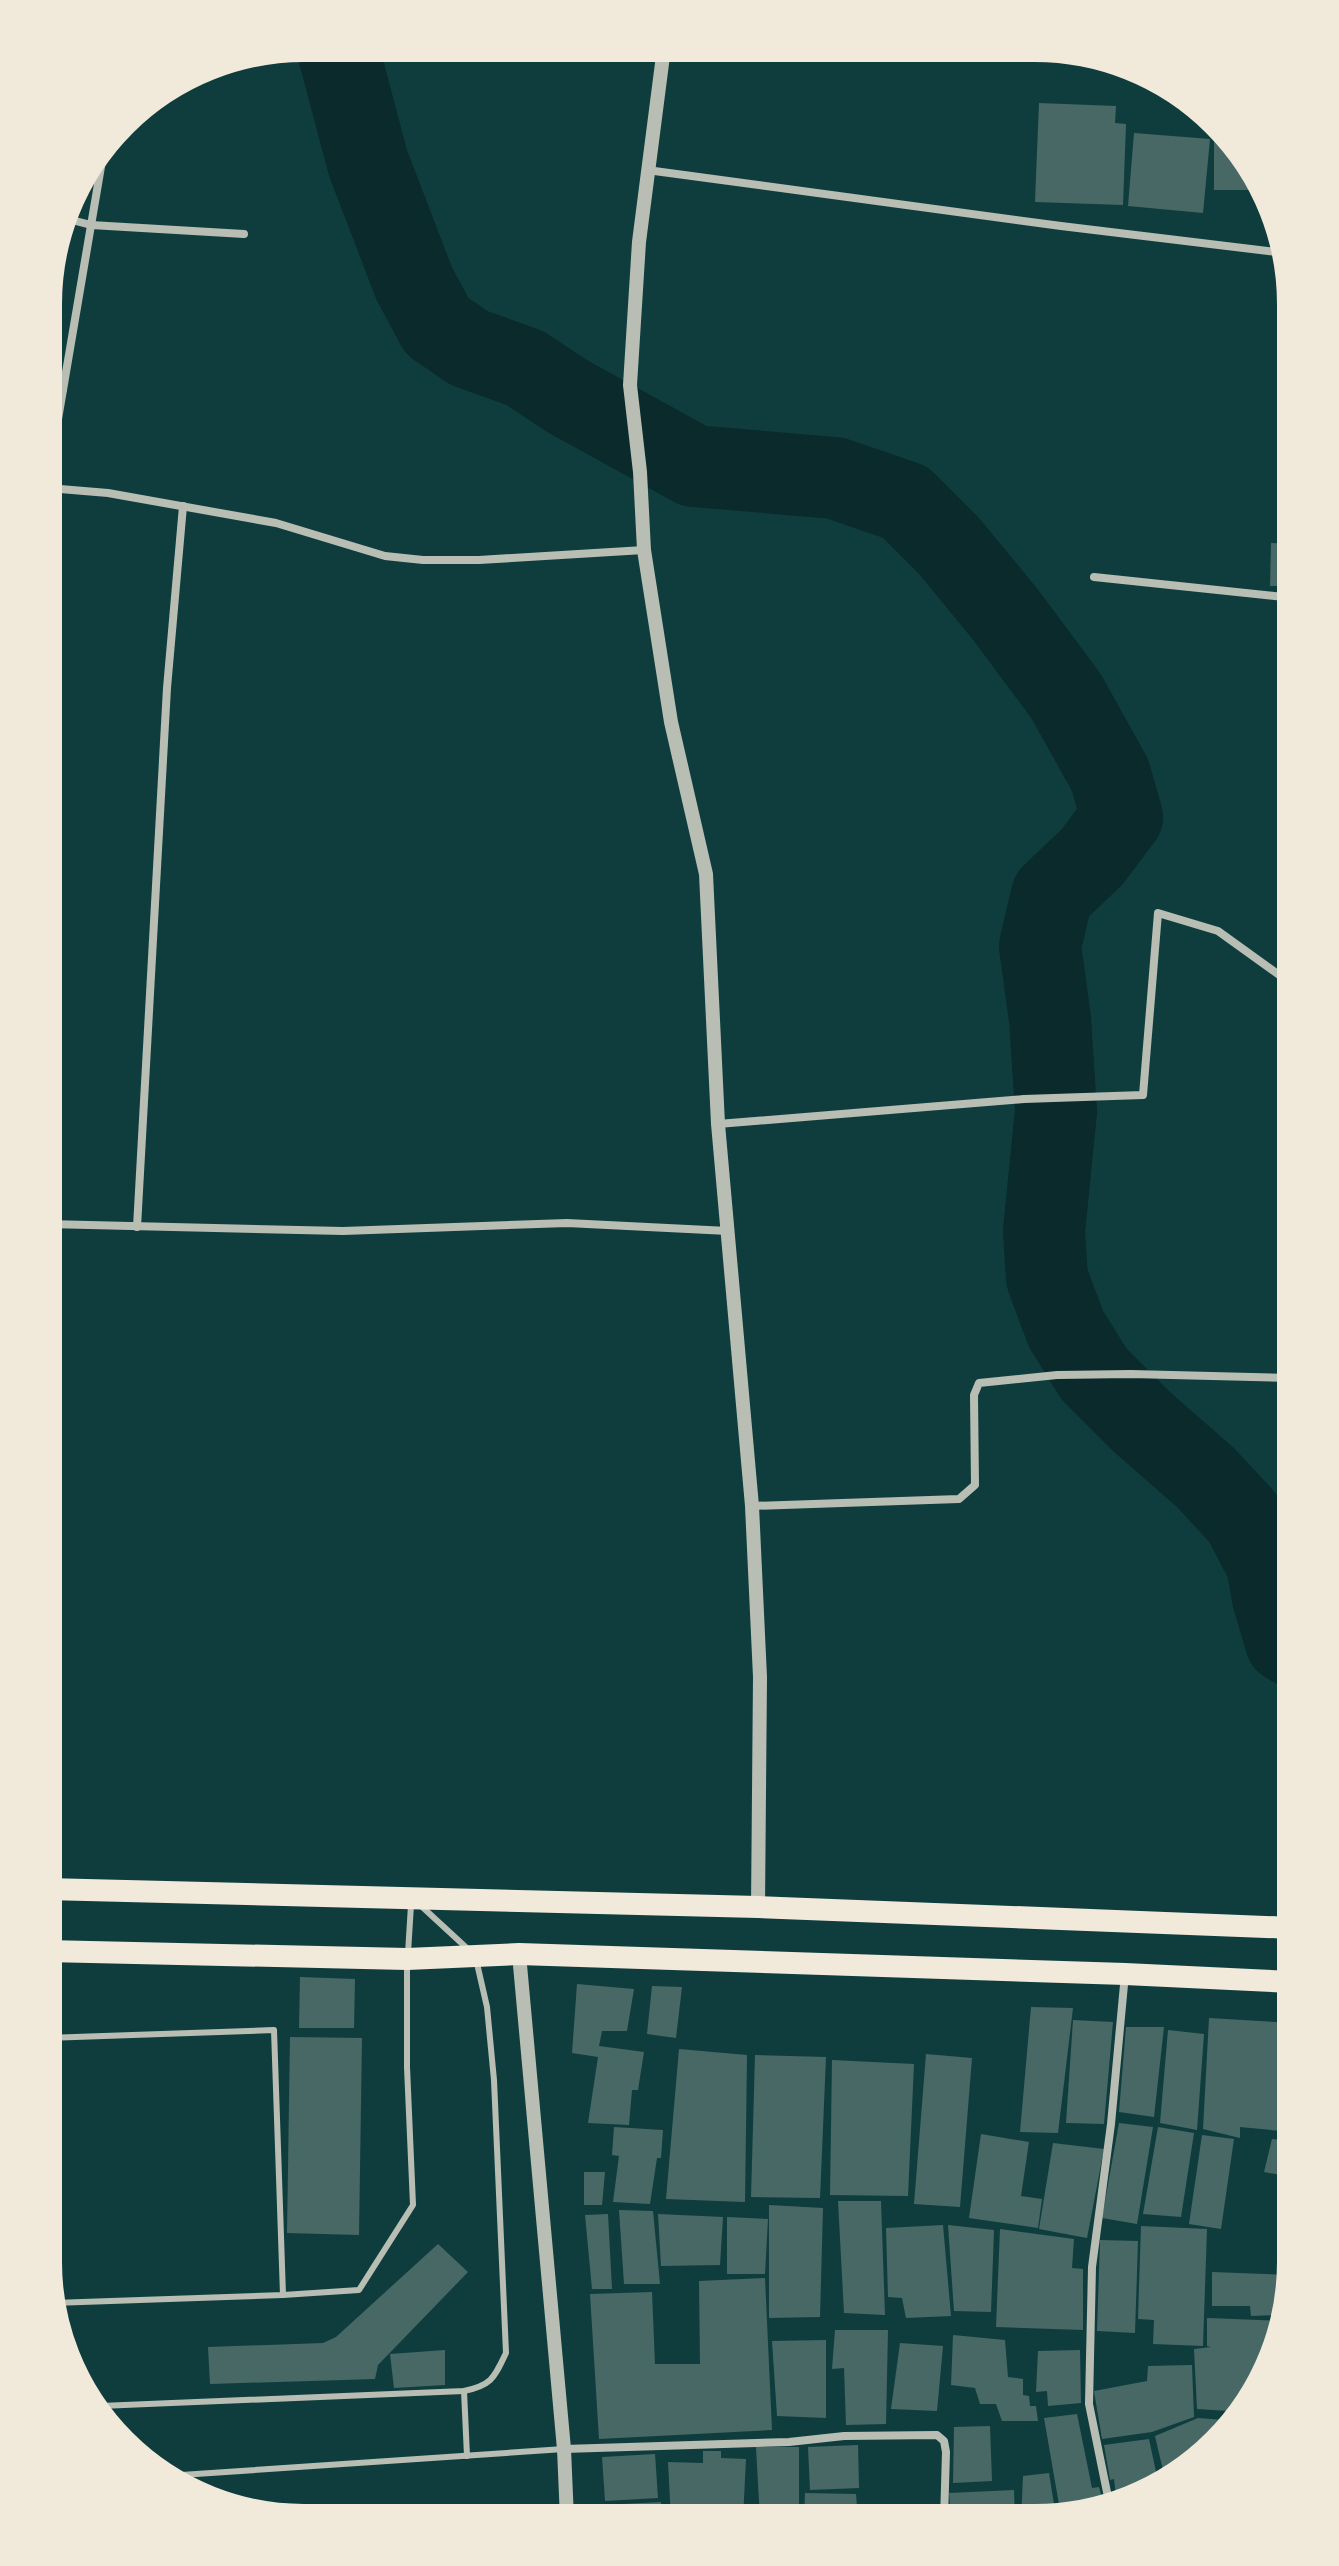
<svg xmlns="http://www.w3.org/2000/svg" width="1339" height="2566" viewBox="0 0 1339 2566" font-family="'Fira Sans',sans-serif">
<style>
.lines{fill:none;stroke-linecap:round;stroke-linejoin:round}
.river{stroke:#0a2a2b;stroke-width:82}
.building{fill:#486865}
.service{stroke:#b8beb3;stroke-width:6}
.minor{stroke:#b8beb3;stroke-width:8}
.tertiary{stroke:#b8beb3;stroke-width:14}
.trunk{stroke:#f1e9da;stroke-width:22}
.rim{fill:none;stroke:#f1e9da;stroke-width:4}
</style>
<rect width="100%" height="100%" fill="#0f3d3e"/>
<g class="lines">
<polyline class="river" points="337,46 368,163 414,283 437,326 469,348 525,368 567,396 694,466 835,478 905,502 949,546 1005,614 1066,696 1110,775 1122,817 1092,857 1052,895 1040,946 1050,1019 1056,1111 1044,1231 1047,1278 1066,1329 1094,1374 1142,1422 1206,1478 1243,1518 1267,1564 1273,1598 1286,1642 1293,1646"/>
</g>
<g class="building">
<polygon points="1039,103 1116,106 1115,123 1126,124 1123,205 1035,202"/>
<polygon points="1134,133 1210,139 1203,213 1128,206"/>
<polygon points="1214,134 1221,134 1258,190 1214,190"/>
<polygon points="1271,543 1293,544 1293,586 1270,586"/>
<polygon points="300,1977 355,1979 354,2028 299,2028"/>
<polygon points="577,1984 634,1989 627,2031 602,2031 599,2046 644,2052 638,2090 632,2090 629,2125 588,2123 598,2057 572,2053"/>
<polygon points="652,1986 682,1987 676,2038 647,2034"/>
<polygon points="1031,2007 1073,2008 1058,2133 1020,2132"/>
<polygon points="1209,2018 1292,2023 1292,2132 1240,2127 1240,2138 1203,2129"/>
<polygon points="1073,2020 1113,2022 1104,2124 1066,2123"/>
<polygon points="1126,2027 1164,2027 1154,2117 1119,2112"/>
<polygon points="1168,2030 1204,2034 1197,2130 1160,2123"/>
<polygon points="290,2037 362,2038 359,2235 287,2233"/>
<polygon points="679,2049 747,2055 745,2202 666,2199"/>
<polygon points="926,2054 972,2058 960,2207 914,2204"/>
<polygon points="755,2055 826,2057 820,2198 751,2197"/>
<polygon points="832,2060 914,2064 908,2196 830,2195"/>
<polygon points="1119,2123 1153,2127 1137,2224 1102,2218"/>
<polygon points="614,2127 663,2130 661,2158 657,2158 650,2204 613,2202 619,2156 612,2155"/>
<polygon points="1158,2127 1194,2133 1181,2217 1143,2214"/>
<polygon points="981,2134 1029,2142 1021,2196 1042,2199 1038,2228 969,2218"/>
<polygon points="1202,2135 1234,2139 1221,2229 1189,2224"/>
<polygon points="1272,2139 1292,2141 1292,2177 1264,2172"/>
<polygon points="1053,2143 1104,2149 1087,2238 1039,2229"/>
<polygon points="584,2172 605,2172 602,2205 584,2205"/>
<polygon points="838,2201 881,2201 885,2315 844,2313"/>
<polygon points="769,2205 823,2208 820,2317 769,2318"/>
<polygon points="619,2210 653,2211 660,2284 624,2284"/>
<polygon points="608,2214 612,2289 592,2289 585,2215"/>
<polygon points="658,2214 723,2217 720,2265 661,2266"/>
<polygon points="727,2217 768,2219 765,2274 727,2274"/>
<polygon points="943,2225 951,2316 906,2318 902,2298 888,2297 886,2228"/>
<polygon points="948,2225 994,2230 991,2312 954,2311"/>
<polygon points="1141,2226 1207,2229 1203,2346 1153,2344 1154,2320 1138,2319"/>
<polygon points="1000,2229 1074,2239 1072,2268 1083,2269 1083,2330 996,2327"/>
<polygon points="1100,2240 1138,2241 1135,2333 1097,2331"/>
<polygon points="438,2244 468,2272 378,2365 375,2379 210,2384 208,2347 323,2343 336,2337"/>
<polygon points="1212,2272 1292,2275 1284,2315 1251,2316 1250,2306 1212,2306"/>
<polygon points="765,2278 772,2430 599,2439 590,2294 652,2292 655,2364 700,2364 699,2281"/>
<polygon points="1207,2318 1283,2321 1274,2360 1244,2412 1197,2409 1194,2349 1211,2347 1207,2346"/>
<polygon points="835,2330 888,2330 886,2424 846,2425 844,2368 832,2369"/>
<polygon points="953,2335 1005,2340 1008,2377 1023,2379 1023,2395 1029,2396 1030,2406 1036,2406 1038,2421 1002,2421 996,2404 980,2404 975,2388 951,2385"/>
<polygon points="826,2340 826,2418 777,2416 772,2341"/>
<polygon points="900,2343 943,2346 937,2411 891,2409"/>
<polygon points="445,2350 445,2385 394,2388 390,2354"/>
<polygon points="1080,2350 1081,2403 1048,2406 1047,2391 1036,2392 1038,2351"/>
<polygon points="1192,2365 1194,2417 1152,2432 1102,2439 1094,2391 1147,2381 1148,2366"/>
<polygon points="1077,2414 1092,2488 1099,2487 1104,2505 1061,2516 1044,2418"/>
<polygon points="1198,2418 1238,2421 1179,2476 1166,2483 1155,2436"/>
<polygon points="990,2426 992,2481 953,2483 954,2427"/>
<polygon points="1149,2439 1159,2486 1117,2505 1114,2479 1110,2480 1104,2445"/>
<polygon points="858,2445 859,2488 810,2490 808,2447"/>
<polygon points="756,2447 799,2447 799,2519 760,2519"/>
<polygon points="703,2451 721,2451 721,2458 746,2459 743,2519 671,2519 668,2462 703,2463"/>
<polygon points="655,2454 658,2498 605,2501 602,2457"/>
<polygon points="1049,2473 1056,2517 1021,2520 1023,2476"/>
<polygon points="1014,2490 1015,2520 951,2520 949,2493"/>
<polygon points="805,2493 856,2494 858,2519 804,2519"/>
<polygon points="661,2502 662,2519 604,2519 603,2505"/>
</g>
<g class="lines">
<g class="service">
<polyline points="419,1904 470,1951"/>
<polyline points="408,1953 411,1905"/>
<polyline points="46,2038 274,2030 283,2295"/>
<polyline points="53,2303 283,2295 359,2290 413,2205 407,2067 407,1965"/>
<polyline points="464,2391 467,2456"/>
<path d="M100,2406L464,2391C492,2385 494,2378 506,2353L494,2080L487,2007L476,1959"/>
<polyline points="166,2476 564,2449"/>
</g>
<g class="minor">
<polyline points="647,170 1061,226 1285,253"/>
<polyline points="64,218 91,225 244,234"/>
<polyline points="48,387 63,390"/>
<polyline points="48,478 104,149"/>
<polyline points="48,488 108,493 276,523 385,556 423,560 479,560 644,550"/>
<polyline points="1094,577 1293,598"/>
<polyline points="718,1124 1024,1099 1143,1095 1158,913 1218,931 1293,985"/>
<polyline points="47,1224 343,1231 567,1223 728,1231"/>
<polyline points="137,1227 167,688 183,506"/>
<polyline points="752,1506 959,1499 975,1485 974,1395 979,1383 1057,1375 1131,1374 1293,1378"/>
<polyline points="564,2449 789,2442 844,2436 937,2435 944,2441 946,2452 944,2520"/>
<polyline points="1107,2508 1109,2502 1089,2404 1092,2267 1111,2124 1125,1974"/>
</g>
<g class="tertiary">
<polyline points="664,48 639,242 630,385 640,472 644,550 671,722 706,874 718,1124 752,1506 760,1677 758,1907"/>
<polyline points="519,1954 564,2449 567,2519"/>
</g>
<g class="trunk">
<polyline points="46,1889 758,1907 1293,1928"/>
<polyline points="46,1951 407,1959 519,1954 1125,1974 1292,1982"/>
</g>
</g>
<path d="M0 0H1339V2566H0ZM304 60H1035A244 244 0 0 1 1279 304V2262A244 244 0 0 1 1035 2506H304A244 244 0 0 1 60 2262V304A244 244 0 0 1 304 60Z" fill="#f1e9da" fill-rule="evenodd"/>
<path class="rim" d="M304 60H1035A244 244 0 0 1 1279 304V2262A244 244 0 0 1 1035 2506H304A244 244 0 0 1 60 2262V304A244 244 0 0 1 304 60Z"/>
</svg>
